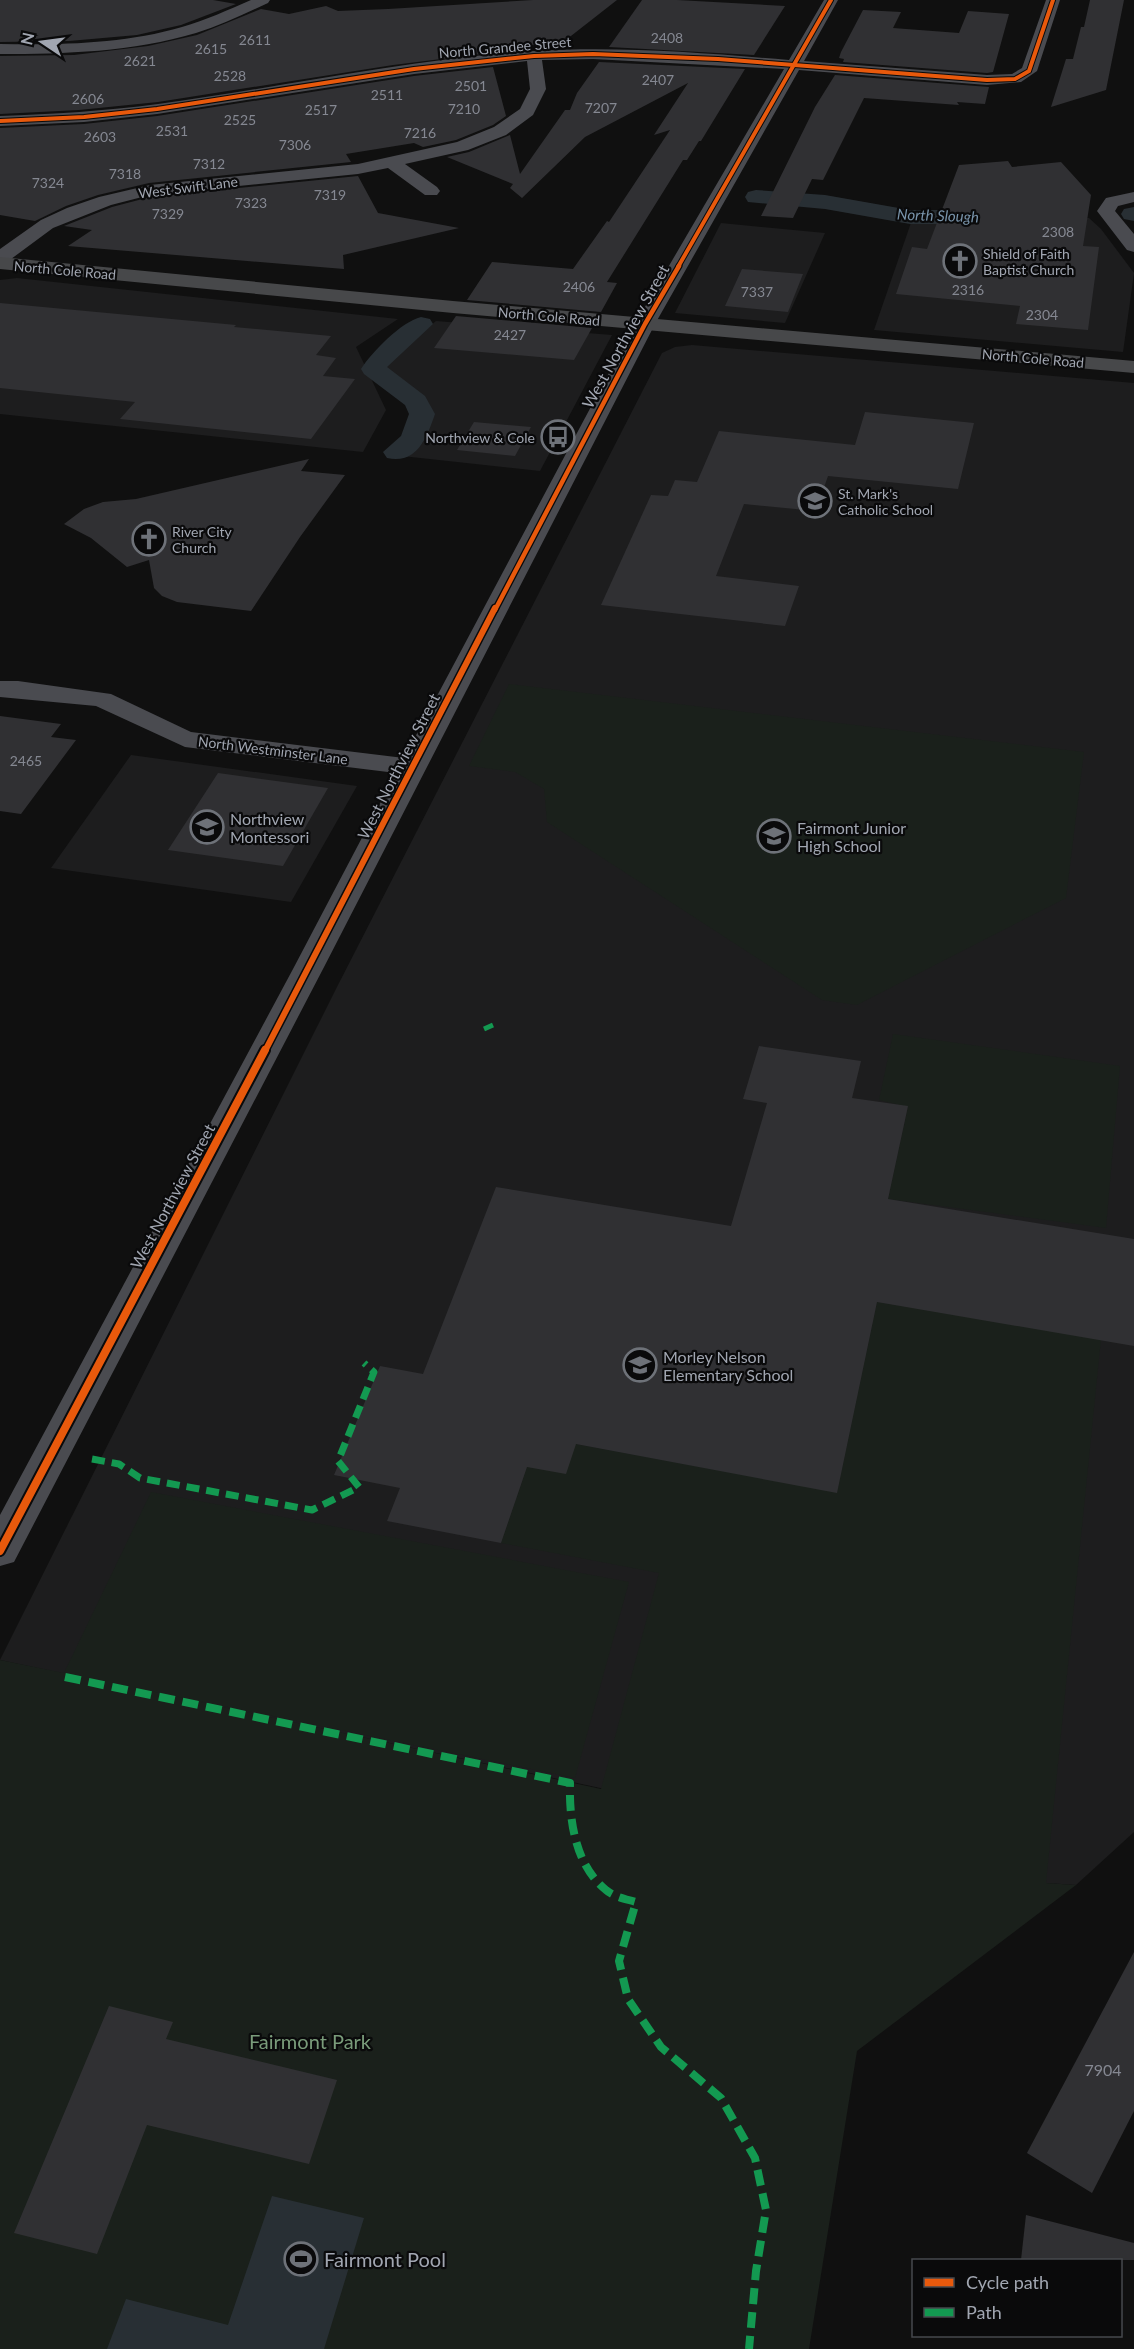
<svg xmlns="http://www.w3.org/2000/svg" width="1134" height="2349" viewBox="0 0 1134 2349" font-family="Lato,sans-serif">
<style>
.built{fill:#1d1d1e}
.green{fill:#1a201b}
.water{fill:#282f34}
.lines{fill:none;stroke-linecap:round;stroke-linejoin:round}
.canal{fill:#282f34;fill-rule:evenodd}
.building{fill:#303033}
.minor{fill:#4a4b50;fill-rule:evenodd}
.major{fill:#47484a;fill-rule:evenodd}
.quiet-far2{stroke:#139951;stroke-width:5;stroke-dasharray:10 5;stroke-linecap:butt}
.quiet-far1{stroke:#139951;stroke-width:7;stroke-dasharray:13 7;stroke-linecap:butt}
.quiet{stroke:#139951;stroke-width:8;stroke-dasharray:16 8;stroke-linecap:butt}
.cycleway-far3-casing{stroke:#0a0a0b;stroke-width:6}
.cycleway-far2-casing{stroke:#0a0a0b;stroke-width:7}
.cycleway-far1-casing{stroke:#0a0a0b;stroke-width:9}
.cycleway-casing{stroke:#0a0a0b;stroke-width:12}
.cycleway-far3{stroke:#e8590c;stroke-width:4}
.cycleway-far2{stroke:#e8590c;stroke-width:4.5}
.cycleway-far1{stroke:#e8590c;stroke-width:6}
.cycleway{stroke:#e8590c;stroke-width:8}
.labels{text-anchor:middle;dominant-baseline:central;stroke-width:4.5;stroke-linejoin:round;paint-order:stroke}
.number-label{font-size:14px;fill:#858892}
.far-street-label{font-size:14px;fill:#a1a6b1;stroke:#0a0a0b}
.far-poi-label{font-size:14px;fill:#a1a6b1;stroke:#0a0a0b;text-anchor:start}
.far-water-label{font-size:15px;font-style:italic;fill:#7994ab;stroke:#0a0a0b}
.street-label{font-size:16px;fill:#a1a6b1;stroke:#0a0a0b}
.poi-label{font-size:16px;fill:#a1a6b1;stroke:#0a0a0b;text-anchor:start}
.near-number-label{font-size:16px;fill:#858892}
.near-park-label{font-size:20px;fill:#799b7a;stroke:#0a0a0b}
.near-poi-label{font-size:20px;fill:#a1a6b1;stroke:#0a0a0b;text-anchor:start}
</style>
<rect width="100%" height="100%" fill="#101010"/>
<g class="built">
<polygon points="914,214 1089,218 1101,229 1134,273 1123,352 874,330"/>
<polygon points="721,223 825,233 785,323 675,313"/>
<polygon points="17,278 398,319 356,347 386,410 363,452 0,414 0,280"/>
<polygon points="436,321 612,335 540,471 402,456 423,442 428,425 422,401 378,365 412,342"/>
<polygon points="692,345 1134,383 1134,1832 1076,1885 1046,1883 0,1660 337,987 662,353 675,347"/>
<polygon points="131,755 357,786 291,902 51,868"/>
</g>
<g class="green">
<polygon points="509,684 1084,752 1066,898 857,1005 822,1000 547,822 544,789 515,772 469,766"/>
<polygon points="893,1034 1120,1066 1106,1228 888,1199 908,1107 879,1100"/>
<polygon points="877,1302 1101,1339 1046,1883 1076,1885 857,2051 809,2349 0,2349 0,1660 64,1673 151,1492 629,1582 575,1778 150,1691 601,1789 659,1573 501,1543 527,1467 576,1444 837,1492"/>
</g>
<polygon class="water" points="272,2196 364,2218 324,2349 107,2349 126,2299 228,2325"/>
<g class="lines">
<g class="canal">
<polygon points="756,190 825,195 910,210 995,210 1003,212 1006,217 1003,222 995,224 910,224 825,209 748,202 745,197 748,192"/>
<polygon points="1134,207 1134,221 1124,219 1121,214 1124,209"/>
<path d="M421,317L430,319L433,324L387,367L425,396L435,414C427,437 417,465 387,458L383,452L401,436L409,414L405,405L364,374L361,369C372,352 401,322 421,317Z"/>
</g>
</g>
<g class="building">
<polygon points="0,0 213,0 236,4 181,25 137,35 69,41 0,42"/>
<polygon points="533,0 617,0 562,43 488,48 489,53 393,65 158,102 79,110 0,114 0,56 74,55 148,46 197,35 261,9 289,14 326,6 338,11 388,9"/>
<polygon points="642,0 677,0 785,6 754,55 609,47"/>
<polygon points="1090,0 1124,0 1106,90 1051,107 1066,59 1073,59 1081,27 1084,27"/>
<polygon points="863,10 901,12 893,28 959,33 968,11 1009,14 993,72 987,73 843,62 844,59 839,58 841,52"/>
<polygon points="599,62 745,69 701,141 699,141 687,160 683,160 607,282 617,283 601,312 467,300 492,262 573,269 607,221 609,222 670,130 654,135 688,83 585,137 522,198 510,188 513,184 447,157 469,152 510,135 520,174 565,110 570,110 577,93"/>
<polygon points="493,67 506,116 493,125 456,140 423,147 414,143 346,154 351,162 149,183 98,195 66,206 35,221 0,215 0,128 84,124 157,116 414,76"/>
<polygon points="835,75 989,87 985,104 957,102 959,105 864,98 823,180 812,179 793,218 761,216 815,107"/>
<polygon points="1008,161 1012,167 1061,162 1091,195 1083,246 1099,247 1088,330 1016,324 1020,306 896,294 912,247 927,249 959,165"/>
<polygon points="358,176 378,213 459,228 343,255 344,269 68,246 92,230 64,226 112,207 150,197"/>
<polygon points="742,269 803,274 788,312 725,306"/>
<polygon points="0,303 236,325 234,327 331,336 316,355 336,358 323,376 355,379 311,439 120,419 135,402 0,388"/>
<polygon points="456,316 592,328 574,360 434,348"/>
<polygon points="865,412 974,423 958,489 828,476 816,511 744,504 716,576 799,586 785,626 601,605 651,495 668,496 675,480 697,482 719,431 855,445"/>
<polygon points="474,422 531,427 515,456 457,450"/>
<polygon points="309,459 301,471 345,475 300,537 251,611 177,602 162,596 154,588 149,560 127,567 91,538 64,524 84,509 103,502 136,499"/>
<polygon points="0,716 61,724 51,737 76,740 21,814 0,811"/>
<polygon points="218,773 328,788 283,866 168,850"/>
<polygon points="759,1046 861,1061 852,1098 908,1106 888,1199 1134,1239 1134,1346 877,1302 837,1493 576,1444 566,1474 527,1467 501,1543 387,1521 400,1488 334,1475 380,1366 423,1374 496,1187 731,1226 767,1103 743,1099"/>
<polygon points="1134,1952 1134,2111 1092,2193 1027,2153"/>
<polygon points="109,2006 173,2022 166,2039 337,2080 309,2164 147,2125 97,2254 14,2233"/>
<polygon points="1026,2215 1134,2243 1134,2260 1021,2260"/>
</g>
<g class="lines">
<g class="minor">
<path d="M251,0H270L268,3C244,14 221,25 196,33C133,52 65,54 0,54V44C61,45 124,44 182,27C206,20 228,10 251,0Z"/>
<path d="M824,0H838L804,61L987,75L1012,74L1022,68L1046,0H1060L1037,71L1021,82L987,85L799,70L655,324L323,969L14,1562L0,1566V1515L293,969L396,773L185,747L96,706L0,697V681H18L111,694L191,732L404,758L635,324L784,69L593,59L542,60L546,89L533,115L506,135L468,150L405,164L437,187L440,191L437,195H425L388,168L358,174L150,195L111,205L53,228L7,262L0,264V249L41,220L67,208L99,197L150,185L358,164L457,142L494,127L520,109L530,89L527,61L414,74L157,114L84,122L0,126V116C53,114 106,111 158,104C284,87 409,59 535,51C620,46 705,53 789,60Z"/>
<polygon points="1134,192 1134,202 1118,206 1115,211 1134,234 1134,252 1127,250 1097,211 1106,198"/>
</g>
<polygon class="major" points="0,257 453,301 1134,361 1134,373 453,313 0,269"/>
<polyline class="quiet-far2" points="484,1029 493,1025"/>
<polyline class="quiet-far1" points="92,1459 119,1464 140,1478 312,1510 359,1487 338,1461 374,1372 364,1363"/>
<path class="quiet" d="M65,1677L570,1783C569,1820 575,1865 606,1890C614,1897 626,1899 636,1902L619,1961L628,1999L661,2047L721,2098L755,2158L766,2210L756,2271L749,2349"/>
<defs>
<g id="cycleway-far3">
<polyline points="0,121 84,117 157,109 414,69 534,56 593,54 718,59 987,80 1015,79 1029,71 1053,0"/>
<polyline points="678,267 831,0"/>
</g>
<polyline id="cycleway-far2" points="495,610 645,324 679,266"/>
<polyline id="cycleway-far1" points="265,1051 495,608"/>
<polyline id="cycleway" points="0,1551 265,1050"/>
</defs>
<use href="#cycleway-far3" class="cycleway-far3-casing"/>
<use href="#cycleway-far2" class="cycleway-far2-casing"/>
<use href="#cycleway-far1" class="cycleway-far1-casing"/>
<use href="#cycleway" class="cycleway-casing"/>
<use href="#cycleway-far3" class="cycleway-far3"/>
<use href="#cycleway-far2" class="cycleway-far2"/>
<use href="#cycleway-far1" class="cycleway-far1"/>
<use href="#cycleway" class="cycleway"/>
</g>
<defs>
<symbol id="church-ring" viewBox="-11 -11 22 22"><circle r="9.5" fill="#0a0a0b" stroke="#6e7279" stroke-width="1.5"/><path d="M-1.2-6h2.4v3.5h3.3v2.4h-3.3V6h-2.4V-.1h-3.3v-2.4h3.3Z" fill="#6e7279"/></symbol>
<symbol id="bus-ring" viewBox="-11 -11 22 22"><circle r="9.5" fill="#0a0a0b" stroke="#6e7279" stroke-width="1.5"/><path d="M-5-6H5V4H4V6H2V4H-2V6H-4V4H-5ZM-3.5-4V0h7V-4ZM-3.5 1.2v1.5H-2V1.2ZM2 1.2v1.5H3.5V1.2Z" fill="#6e7279"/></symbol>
<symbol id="school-ring" viewBox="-11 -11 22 22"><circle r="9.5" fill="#0a0a0b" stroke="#6e7279" stroke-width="1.5"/><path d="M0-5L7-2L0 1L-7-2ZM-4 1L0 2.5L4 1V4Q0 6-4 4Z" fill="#6e7279"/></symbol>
<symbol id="stadium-ring" viewBox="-11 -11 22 22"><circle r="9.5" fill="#0a0a0b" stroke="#6e7279" stroke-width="1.5"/><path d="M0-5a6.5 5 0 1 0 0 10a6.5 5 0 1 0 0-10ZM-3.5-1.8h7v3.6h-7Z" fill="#6e7279"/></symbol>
</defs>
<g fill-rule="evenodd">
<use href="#church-ring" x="941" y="242" width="38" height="38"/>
<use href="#bus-ring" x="539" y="418" width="38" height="38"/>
<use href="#school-ring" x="796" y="482" width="38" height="38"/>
<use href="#church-ring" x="130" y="520" width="38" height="38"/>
<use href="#school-ring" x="188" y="808" width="38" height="38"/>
<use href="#school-ring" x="755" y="817" width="38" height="38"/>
<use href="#school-ring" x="621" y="1346" width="38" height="38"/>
<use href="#stadium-ring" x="282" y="2240" width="38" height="38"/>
</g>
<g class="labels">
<g class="number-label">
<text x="667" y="37">2408</text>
<text x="255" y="39">2611</text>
<text x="211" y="48">2615</text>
<text x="140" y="60">2621</text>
<text x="230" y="75">2528</text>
<text x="658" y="79">2407</text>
<text x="471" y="85">2501</text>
<text x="387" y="94">2511</text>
<text x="88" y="98">2606</text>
<text x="601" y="107">7207</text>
<text x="464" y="108">7210</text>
<text x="321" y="109">2517</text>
<text x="240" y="119">2525</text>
<text x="172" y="130">2531</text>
<text x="420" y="132">7216</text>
<text x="100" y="136">2603</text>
<text x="295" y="144">7306</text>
<text x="209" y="163">7312</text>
<text x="125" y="173">7318</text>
<text x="48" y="182">7324</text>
<text x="330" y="194">7319</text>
<text x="251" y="202">7323</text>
<text x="168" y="213">7329</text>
<text x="1058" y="231">2308</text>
<text x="579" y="286">2406</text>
<text x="968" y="289">2316</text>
<text x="757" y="291">7337</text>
<text x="1042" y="314">2304</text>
<text x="510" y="334">2427</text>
<text x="26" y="760">2465</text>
</g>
<g class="far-street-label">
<text transform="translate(505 47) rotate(-5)">North Grandee Street</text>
<text transform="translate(188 187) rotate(-7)">West Swift Lane</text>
<text transform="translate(65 270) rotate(5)">North Cole Road</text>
<text transform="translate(549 316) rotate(5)">North Cole Road</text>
<text transform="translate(1033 358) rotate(5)">North Cole Road</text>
<text transform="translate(273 750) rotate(7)">North Westminster Lane</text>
</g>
<g class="far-poi-label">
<text x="983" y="253">Shield of Faith<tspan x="983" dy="16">Baptist Church</tspan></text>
<text x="535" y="437" text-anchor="end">Northview &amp; Cole</text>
<text x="838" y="493">St. Mark's<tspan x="838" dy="16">Catholic School</tspan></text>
<text x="172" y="531">River City<tspan x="172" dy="16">Church</tspan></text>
</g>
<g class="far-water-label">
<text transform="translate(938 215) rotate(2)">North Slough</text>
</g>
<g class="street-label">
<text transform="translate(625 336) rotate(-61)">West Northview Street</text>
<text transform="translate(398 766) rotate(-63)">West Northview Street</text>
<text transform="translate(172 1196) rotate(-62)">West Northview Street</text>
</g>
<g class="poi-label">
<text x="230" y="818">Northview<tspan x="230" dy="18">Montessori</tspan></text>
<text x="797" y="827">Fairmont Junior<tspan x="797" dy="18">High School</tspan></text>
<text x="663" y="1356">Morley Nelson<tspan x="663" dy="18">Elementary School</tspan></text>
</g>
<g class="near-number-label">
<text x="1103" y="2069">7904</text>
</g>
<g class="near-park-label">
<text x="310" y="2041">Fairmont Park</text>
</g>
<g class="near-poi-label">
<text x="324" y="2259">Fairmont Pool</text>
</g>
</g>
<rect x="912" y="2259" width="210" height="78" fill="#0a0a0b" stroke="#46484d" stroke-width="1.5"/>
<rect x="924" y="2278" width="30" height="9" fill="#e8590c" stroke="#46484d" stroke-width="1.5"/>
<text x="966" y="2289" font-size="18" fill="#a1a6b1">Cycle path</text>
<rect x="924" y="2308" width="30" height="9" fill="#139951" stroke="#46484d" stroke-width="1.5"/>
<text x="966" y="2319" font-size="18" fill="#a1a6b1">Path</text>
<g transform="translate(42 42) rotate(283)" stroke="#0a0a0b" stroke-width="4.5" paint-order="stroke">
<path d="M0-4.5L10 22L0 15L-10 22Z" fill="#a1a6b1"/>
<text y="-9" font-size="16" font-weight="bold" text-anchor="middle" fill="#a1a6b1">N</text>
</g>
</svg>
